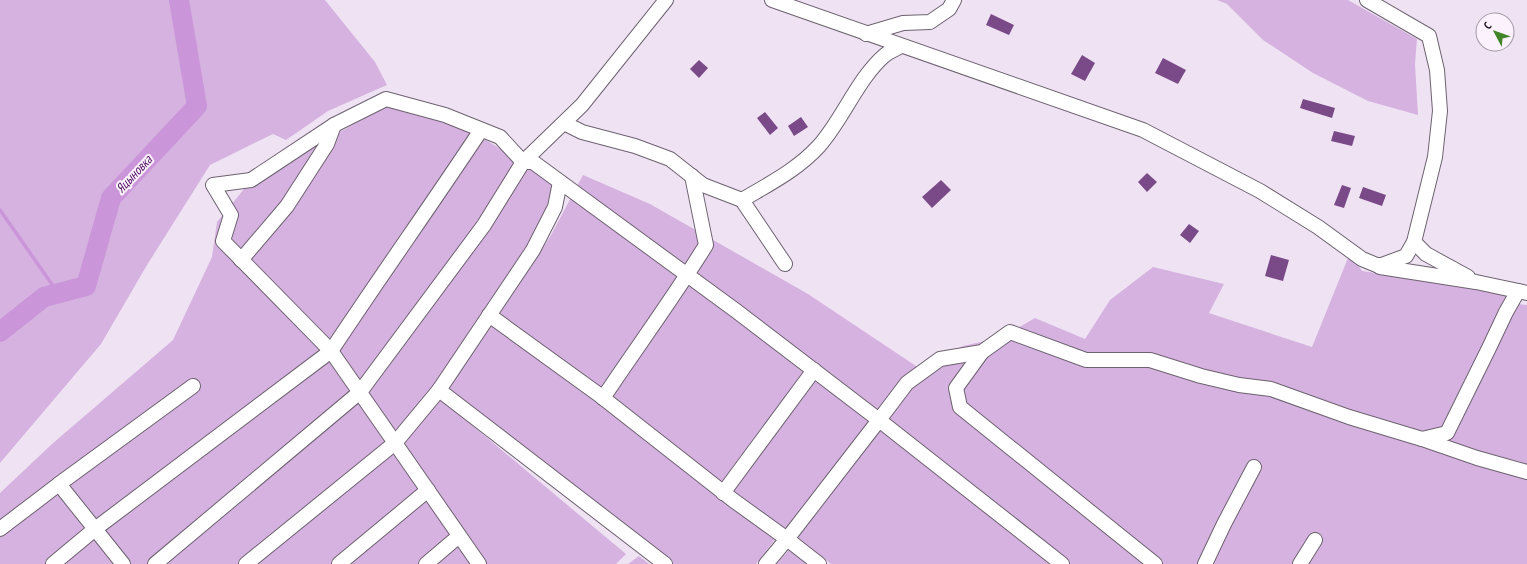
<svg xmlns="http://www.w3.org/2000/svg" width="1527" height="564" viewBox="0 0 1527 564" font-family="'PT Sans Narrow',sans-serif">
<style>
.green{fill:#d6b2e0}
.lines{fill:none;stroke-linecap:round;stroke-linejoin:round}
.stream{stroke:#ca95d9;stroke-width:3.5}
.river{stroke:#ca95d9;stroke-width:20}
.building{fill:#7a4a88}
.minor-casing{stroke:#6d6270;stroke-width:16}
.minor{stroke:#fff;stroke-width:14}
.labels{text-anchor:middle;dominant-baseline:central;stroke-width:4;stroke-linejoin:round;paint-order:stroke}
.water-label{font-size:13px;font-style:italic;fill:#4e0a5f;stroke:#fbf2fe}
</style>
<rect width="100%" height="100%" fill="#efe3f3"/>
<g class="green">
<polygon points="0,0 325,0 375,62 387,85 328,111 286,140 273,134 210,165 147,265 101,344 0,463"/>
<polygon points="1217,0 1348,0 1417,39 1415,64 1418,115 1368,101 1313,73 1263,40 1227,4"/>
<polygon points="386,106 464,127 553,180 552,198 541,231 431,391 626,554 616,564 0,564 0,493 52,444 173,340 212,257 217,222 249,183"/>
<polygon points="583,175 650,204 808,294 919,368 963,346 1002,337 1035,318 1085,339 1110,300 1153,267 1224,284 1209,313 1312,347 1350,253 1362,271 1509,292 1518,304 1527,305 1527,564 831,564 784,528 756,564 674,564 448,388 550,237"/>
<polygon points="789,550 807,564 776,564"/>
<polygon points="639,556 649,564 628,564"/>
</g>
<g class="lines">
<polyline class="stream" points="0,210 58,293"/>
<polyline class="river" points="0,332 44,297 86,286 111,198 197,106 179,0"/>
</g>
<g class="building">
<polygon points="991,14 1014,25 1009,35 986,25"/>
<polygon points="1082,55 1095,63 1085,81 1071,74"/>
<polygon points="1163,58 1186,70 1178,84 1155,73"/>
<polygon points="699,60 708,68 699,78 690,69"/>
<polygon points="1303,99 1335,108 1332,118 1300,108"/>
<polygon points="765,112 778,128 770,135 757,118"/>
<polygon points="801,117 808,127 794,136 788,126"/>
<polygon points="1334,131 1355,136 1352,146 1331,141"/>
<polygon points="1147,173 1157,182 1147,192 1138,182"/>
<polygon points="941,180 951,190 932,208 922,197"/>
<polygon points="1342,185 1351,188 1344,208 1334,205"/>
<polygon points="1363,187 1386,195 1382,206 1359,198"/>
<polygon points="1189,224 1199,231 1190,243 1180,235"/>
<polygon points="1271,255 1289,260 1283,281 1265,276"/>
</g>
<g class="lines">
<defs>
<g id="minor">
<polyline points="772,0 1143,130 1260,191 1318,227 1362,259 1379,266 1406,256 1414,242 1435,157 1440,111 1437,70 1429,36 1367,0"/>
<polyline points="866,34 903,23 930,22 949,9 954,0"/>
<path d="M564,123L582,132L635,146L670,159L703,185L742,200C769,184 797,170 819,146C843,119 858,78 885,55C890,51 896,49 901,46"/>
<path d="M481,130C432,204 380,277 331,351L223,241L231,215L213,185L251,180L334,125L386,99L445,115L500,137L523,162L582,105L666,0"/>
<polyline points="742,200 785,264"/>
<polyline points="1414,242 1426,254 1468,277"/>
<polyline points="241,260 287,206 327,144 334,125"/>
<polyline points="1380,267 1476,282 1527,293"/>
<polyline points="982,352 956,388 960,407 1155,564"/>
<polyline points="439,390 533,250 555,207 560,182"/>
<path d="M603,398C637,347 674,297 706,245L692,176"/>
<polyline points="1422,439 1477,458 1527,472"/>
<polyline points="723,493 814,370"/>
<polyline points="0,529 59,484"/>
<polyline points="53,564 95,529 59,484 193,386"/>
<polyline points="123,564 95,529 331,351 395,443 246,564"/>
<polyline points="155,564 360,392 484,225 523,162 533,162 735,310 879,420 787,539 733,500 598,394 489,315"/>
<polyline points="339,564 428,490"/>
<polyline points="426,564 459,536"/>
<polyline points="479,564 395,443 439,390 665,564"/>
<polyline points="766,564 787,539 819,564"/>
<polyline points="1062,564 879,420 907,383 940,359 982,352 1010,332 1086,360 1150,360 1201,376 1239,385 1271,389 1349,417 1422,439 1447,433 1489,348 1506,312 1518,291"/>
<polyline points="1205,564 1224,524 1254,467"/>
<polyline points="1300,564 1315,540"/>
</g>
</defs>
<use href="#minor" class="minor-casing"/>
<use href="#minor" class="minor"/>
</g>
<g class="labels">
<g class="water-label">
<text transform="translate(134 174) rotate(-47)">Яцыновка</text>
</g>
</g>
<g transform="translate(1495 32) rotate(311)"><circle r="19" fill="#fbf2fe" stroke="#a19aa3"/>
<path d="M0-3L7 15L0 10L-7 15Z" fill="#418427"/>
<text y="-6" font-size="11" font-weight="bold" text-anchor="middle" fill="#19151a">С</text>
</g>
</svg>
